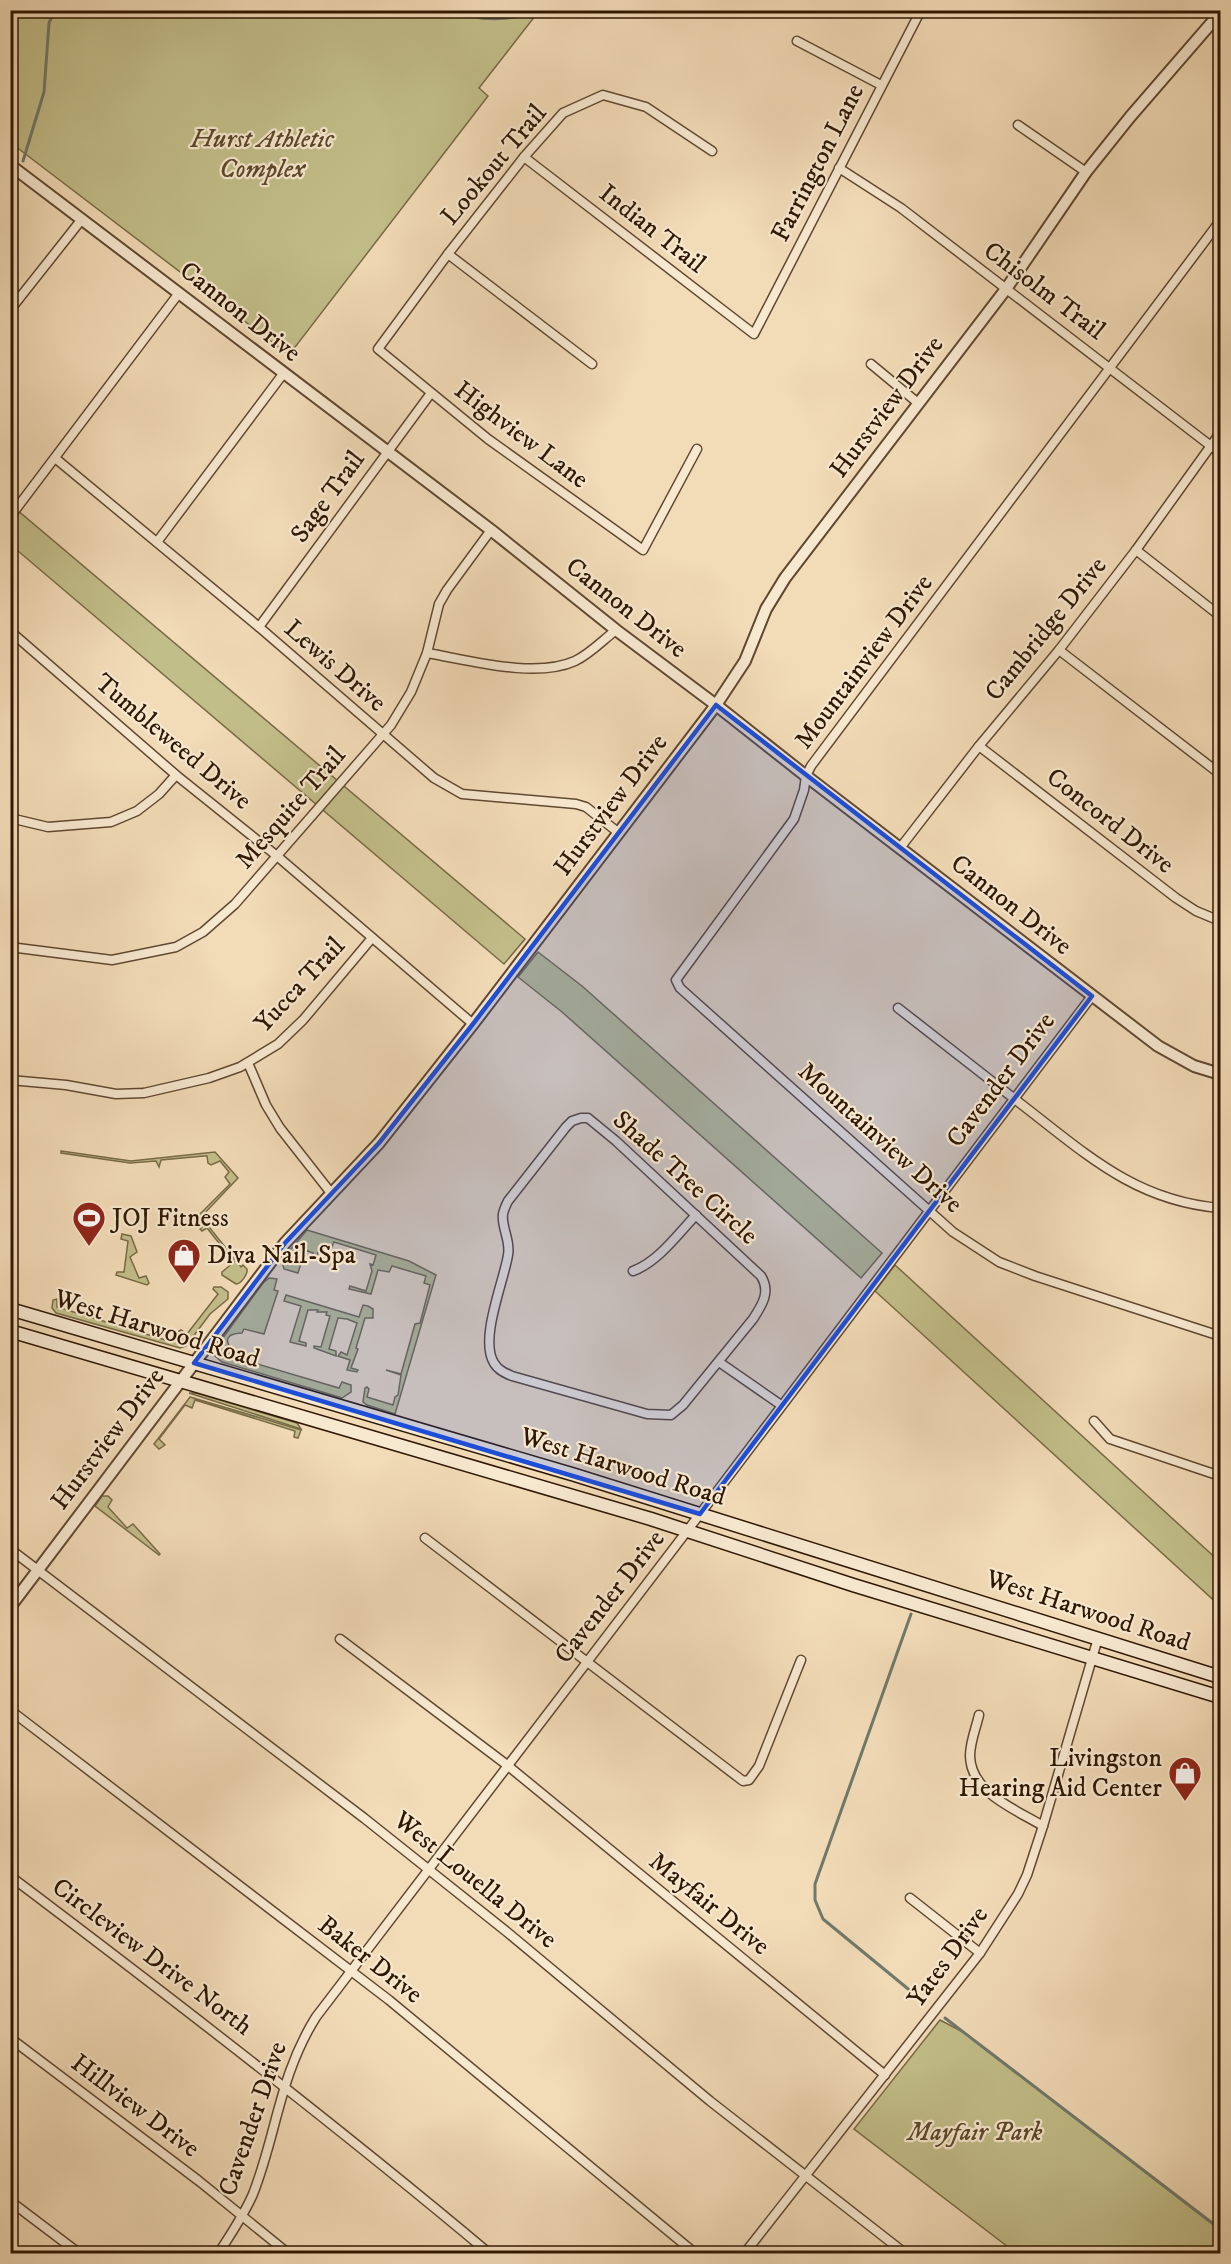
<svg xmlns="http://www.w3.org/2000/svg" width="1231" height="2264" viewBox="0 0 1231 2264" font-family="'IM FELL DW Pica',serif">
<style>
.green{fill:#c2be89;stroke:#786a46;stroke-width:1.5}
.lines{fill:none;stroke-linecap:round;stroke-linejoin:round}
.stream{stroke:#70796c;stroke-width:3}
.minor-casing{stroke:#604830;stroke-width:11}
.tertiary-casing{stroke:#604830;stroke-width:14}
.secondary-casing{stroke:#2f1703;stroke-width:15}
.minor{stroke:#f7e8d0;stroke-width:8}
.tertiary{stroke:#f7e8d0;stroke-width:10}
.secondary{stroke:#f7e8d0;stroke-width:12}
.marked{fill:#1d4ed8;fill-opacity:0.2;stroke:#1d4ed8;stroke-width:4.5;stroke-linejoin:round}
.labels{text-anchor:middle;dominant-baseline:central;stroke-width:4.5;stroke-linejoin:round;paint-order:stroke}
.park-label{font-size:26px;font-style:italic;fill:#5b492b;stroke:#f7e8d0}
.street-label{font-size:26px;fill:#2f1703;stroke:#f7e8d0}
.poi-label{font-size:26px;fill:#2f1703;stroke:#f7e8d0;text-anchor:start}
</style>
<rect width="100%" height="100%" fill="#f2dbb7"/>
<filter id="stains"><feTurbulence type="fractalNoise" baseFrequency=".00333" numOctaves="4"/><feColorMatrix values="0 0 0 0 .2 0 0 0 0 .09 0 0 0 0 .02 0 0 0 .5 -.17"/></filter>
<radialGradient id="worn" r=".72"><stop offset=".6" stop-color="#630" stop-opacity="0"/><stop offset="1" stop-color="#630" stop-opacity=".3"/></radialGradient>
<g class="green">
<polygon points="10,11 11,10 539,11 479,88 488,96 289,355 11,143"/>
<polygon points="10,504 525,939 504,964 11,545"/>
<polygon points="538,952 582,986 882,1253 861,1278 562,1012 518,977"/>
<path d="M61,1151L131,1161L215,1152L238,1178L201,1217L241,1267L243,1265L247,1269C248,1274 241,1284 236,1284L222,1275V1272L234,1262L207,1228L202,1231L200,1229L204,1225L197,1217L230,1184L225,1177L229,1172L220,1161L211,1165L208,1163L207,1156H204L161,1160L159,1167L156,1161L130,1163L61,1153Z"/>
<polygon points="307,1230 409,1261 436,1275 395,1414 367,1405 363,1402 365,1388 367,1387 369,1389 367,1397 393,1405 395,1397 398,1395 401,1375 386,1370 401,1374 415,1324 420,1323 430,1285 424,1283 426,1276 392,1266 389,1272 378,1270 371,1294 349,1289 350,1286 366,1291 372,1271 370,1264 373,1265 376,1255 334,1242 331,1249 320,1247 315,1260 312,1259 313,1253 305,1250 298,1273 284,1269 282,1262 283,1258"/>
<polygon points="122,1234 131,1236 137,1252 130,1257 139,1278 146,1276 149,1283 147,1285 116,1275 117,1272 124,1272 128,1241 121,1239"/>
<polygon points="895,1265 1220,1562 1220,1606 875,1291"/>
<path d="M269,1278L277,1279L274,1290L278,1291L264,1334L244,1329L242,1333C216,1334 232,1350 237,1358L339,1388L342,1382L351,1385V1392L342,1398L329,1394L222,1362L215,1356L217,1346L263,1283Z"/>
<polygon points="214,1287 221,1287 228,1292 228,1299 210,1314 186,1346 180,1348 56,1313 52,1308 53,1300 57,1299 57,1307 172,1342 174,1334 181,1330 187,1334 218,1294 213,1289"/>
<polygon points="286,1295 359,1317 363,1305 368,1306 373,1309 373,1318 365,1318 356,1348 358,1349 351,1368 358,1370 357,1372 347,1370 350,1360 338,1356 341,1352 347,1355 357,1323 347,1319 338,1318 329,1349 336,1351 336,1356 314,1348 314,1346 321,1347 330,1316 326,1315 327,1312 317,1312 318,1310 308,1310 299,1341 306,1343 306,1346 290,1342 301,1306 284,1301"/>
<polygon points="189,1393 196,1393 297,1423 301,1429"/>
<polygon points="190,1397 301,1430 298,1438 294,1437 295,1431 195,1400 192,1408 185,1405 159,1439 165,1445 159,1449 154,1444"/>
<polygon points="102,1496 108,1496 112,1500 108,1507 127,1528 133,1524 160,1554 159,1555 95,1506"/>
<polygon points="940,2020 965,2033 1220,2230 1220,2253 1016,2253 854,2129"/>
</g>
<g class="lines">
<g class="stream">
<path d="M453,10C484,25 516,18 547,10"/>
<polyline points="23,161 44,92 49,23 55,10"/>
<polyline points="911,1614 815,1884 815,1900 823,1919 924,2002"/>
<polyline points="945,2018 1220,2229"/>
</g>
<defs>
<g id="minor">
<polyline points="797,41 881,85"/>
<polyline points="1018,125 1086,172"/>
<polyline points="524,157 754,334 921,10"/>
<polyline points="839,168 901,208 1220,453"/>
<polyline points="1220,221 811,766 806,776 804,790 794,819 676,980 680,988 953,1232 999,1262 1035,1276 1220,1336"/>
<polyline points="448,254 592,364"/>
<polyline points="10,310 82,219"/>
<polyline points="871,364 918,403"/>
<polyline points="697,449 643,550 488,439 378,349 448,254 524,157 563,113 603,95 646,107 712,151"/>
<polyline points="55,458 259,627 434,778 462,794 576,804 586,807 619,833"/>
<polyline points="10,517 179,293"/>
<polyline points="157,542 283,374"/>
<polyline points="1136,550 1220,616"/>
<polyline points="259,627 431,393"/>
<polyline points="10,631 176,775 277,856 473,1024"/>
<polyline points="1059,650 1220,774"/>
<path d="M427,653C469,660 535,679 575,661C590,654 603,640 616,630"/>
<polyline points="979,746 1176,898 1196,911 1220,921"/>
<polyline points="10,818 48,827 111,822 137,811 159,794 176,775"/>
<polyline points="900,848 979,746 1059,650 1136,550 1220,433"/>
<polyline points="10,947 112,960 176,947 203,932 235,904 391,725 411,692 427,653 439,604 447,590 491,530"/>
<path d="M898,1008C939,1040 980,1072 1021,1104C1086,1154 1135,1201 1220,1208"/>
<polyline points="248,1063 266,1105 280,1128 331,1193"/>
<polyline points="10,1080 66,1085 116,1094 144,1093 209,1078 240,1067 278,1044 303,1020 372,938"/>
<path d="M581,1118H588L616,1141L761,1276C771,1292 762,1305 753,1319L683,1405L671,1415L647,1414L512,1376C505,1373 498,1370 494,1363C479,1339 504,1281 508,1255C511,1241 501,1227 503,1214C504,1209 506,1205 508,1201L566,1127L572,1121Z"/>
<path d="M633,1271C658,1262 678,1234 696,1215"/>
<polyline points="719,1362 781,1405"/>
<polyline points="1094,1421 1110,1439 1220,1476"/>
<polyline points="425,1538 743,1781 749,1780 759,1766 801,1660"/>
<polyline points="10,1549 364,1818 507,1932 710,2101 906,2254"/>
<polyline points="340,1639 507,1765 885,2075"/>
<polyline points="10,1710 389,2000 696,2254"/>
<path d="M979,1715C976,1728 970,1742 970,1756C971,1793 1015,1809 1043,1826"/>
<path d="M10,1876C173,1999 334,2123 490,2254"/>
<polyline points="910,1898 980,1953"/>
<polyline points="10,2038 199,2181 289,2254"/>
<polyline points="10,2201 80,2254"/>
<path d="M218,2254C231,2234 244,2215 253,2194C277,2133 279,2076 316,2017L700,1514L1092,996"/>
<polyline points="744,2254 980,1953 1018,1894 1027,1875 1043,1826 1098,1638"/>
</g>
<g id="tertiary">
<polyline points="10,165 491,530 616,630 716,705 806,776 1158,1046 1194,1066 1220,1074"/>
<polyline points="10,1607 285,1243 379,1143 473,1024 716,705 745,661 766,609 785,578 1006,289 1086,172 1130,117 1220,13"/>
</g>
<g id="secondary">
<polyline points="10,1309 575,1475 1220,1677"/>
<polyline points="10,1331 651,1519 853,1585 1220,1697"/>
</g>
</defs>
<use href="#minor" class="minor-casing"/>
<use href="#tertiary" class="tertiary-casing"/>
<use href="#secondary" class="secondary-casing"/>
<use href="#minor" class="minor"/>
<use href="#tertiary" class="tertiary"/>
<use href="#secondary" class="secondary"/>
</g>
<path class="marked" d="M716,705L1092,996L700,1514L194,1363L285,1243L379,1143L473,1024Z"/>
<defs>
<symbol id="stadium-pin" viewBox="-11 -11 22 30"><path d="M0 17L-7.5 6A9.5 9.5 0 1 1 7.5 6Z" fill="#8f2418" stroke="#f7e8d0"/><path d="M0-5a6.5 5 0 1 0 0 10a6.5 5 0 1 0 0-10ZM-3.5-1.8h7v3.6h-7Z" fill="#fff"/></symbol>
<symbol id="shop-pin" viewBox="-11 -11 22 30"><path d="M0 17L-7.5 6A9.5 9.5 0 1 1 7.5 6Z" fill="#8f2418" stroke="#f7e8d0"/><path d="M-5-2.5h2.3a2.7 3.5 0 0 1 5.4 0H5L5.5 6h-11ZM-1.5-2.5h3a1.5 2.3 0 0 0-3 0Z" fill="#fff"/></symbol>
</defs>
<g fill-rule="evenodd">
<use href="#stadium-pin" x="70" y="1199" width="38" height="52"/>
<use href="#shop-pin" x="165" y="1236" width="38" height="52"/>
<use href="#shop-pin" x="1166" y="1754" width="38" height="52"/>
</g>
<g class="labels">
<g class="park-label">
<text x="262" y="139">Hurst Athletic<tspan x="262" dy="30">Complex</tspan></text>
<text x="975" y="2132">Mayfair Park</text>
</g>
<g class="street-label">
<text transform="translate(818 163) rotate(-63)">Farrington Lane</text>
<text transform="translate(494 165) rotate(-50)">Lookout Trail</text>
<text transform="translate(652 229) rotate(38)">Indian Trail</text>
<text transform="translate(1044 291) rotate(37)">Chisolm Trail</text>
<text transform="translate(240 312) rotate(38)">Cannon Drive</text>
<text transform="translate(887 407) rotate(-53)">Hurstview Drive</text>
<text transform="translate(521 435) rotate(37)">Highview Lane</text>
<text transform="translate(328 497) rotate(-54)">Sage Trail</text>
<text transform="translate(626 608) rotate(38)">Cannon Drive</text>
<text transform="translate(1046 629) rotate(-51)">Cambridge Drive</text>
<text transform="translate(864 662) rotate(-53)">Mountainview Drive</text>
<text transform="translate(335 666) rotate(41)">Lewis Drive</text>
<text transform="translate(173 742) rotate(40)">Tumbleweed Drive</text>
<text transform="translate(611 805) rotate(-53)">Hurstview Drive</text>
<text transform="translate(291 808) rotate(-49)">Mesquite Trail</text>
<text transform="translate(1110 821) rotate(38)">Concord Drive</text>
<text transform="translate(1011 905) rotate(38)">Cannon Drive</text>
<text transform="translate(300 985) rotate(-47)">Yucca Trail</text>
<text transform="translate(1001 1080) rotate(-53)">Cavender Drive</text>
<text transform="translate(880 1138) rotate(42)">Mountainview Drive</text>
<text transform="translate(685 1178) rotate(42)">Shade Tree Circle</text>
<text transform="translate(157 1329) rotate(17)">West Harwood Road</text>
<text transform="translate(108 1439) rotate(-53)">Hurstview Drive</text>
<text transform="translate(623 1467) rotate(17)">West Harwood Road</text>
<text transform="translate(610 1597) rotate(-52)">Cavender Drive</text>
<text transform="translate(1088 1611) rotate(18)">West Harwood Road</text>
<text transform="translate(475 1880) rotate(39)">West Louella Drive</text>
<text transform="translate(709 1904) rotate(39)">Mayfair Drive</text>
<text transform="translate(152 1957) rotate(37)">Circleview Drive North</text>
<text transform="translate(948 1957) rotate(-54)">Yates Drive</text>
<text transform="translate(370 1960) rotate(38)">Baker Drive</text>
<text transform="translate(135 2106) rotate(37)">Hillview Drive</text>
<text transform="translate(253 2119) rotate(-71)">Cavender Drive</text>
</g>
<g class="poi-label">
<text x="112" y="1218">JOJ Fitness</text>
<text x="207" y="1255">Diva Nail-Spa</text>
<text x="1162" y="1758" text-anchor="end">Livingston<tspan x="1162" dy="30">Hearing Aid Center</tspan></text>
</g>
</g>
<rect width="1231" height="2264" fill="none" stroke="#f2dbb7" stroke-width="36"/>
<rect x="12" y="12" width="1207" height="2240" fill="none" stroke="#2f1703" stroke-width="3"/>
<rect x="18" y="18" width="1195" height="2228" fill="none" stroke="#2f1703" stroke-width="1.5"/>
<rect width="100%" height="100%" filter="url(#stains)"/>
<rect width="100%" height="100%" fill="url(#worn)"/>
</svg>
